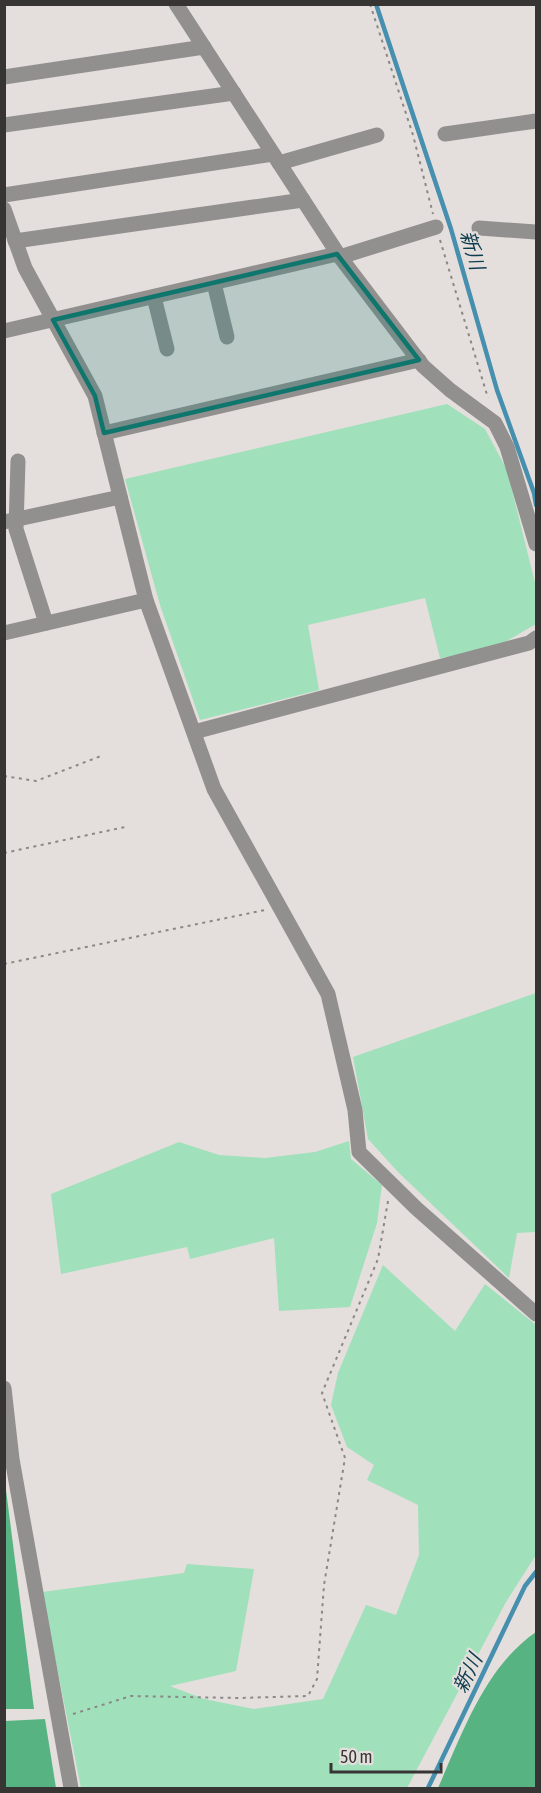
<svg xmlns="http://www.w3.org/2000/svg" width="541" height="1793" viewBox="0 0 541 1793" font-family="'Asap Condensed','Noto Sans JP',sans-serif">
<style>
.green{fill:#a0e0ba}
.forest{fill:#57b482}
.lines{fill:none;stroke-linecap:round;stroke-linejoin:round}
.stream{stroke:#468fae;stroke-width:4.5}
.path{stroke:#8a8785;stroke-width:2;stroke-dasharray:3 4.5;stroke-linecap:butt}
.minor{stroke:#92908f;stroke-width:15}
.marked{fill:#0f766e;fill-opacity:0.2;stroke:#0f766e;stroke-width:4.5;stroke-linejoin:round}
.labels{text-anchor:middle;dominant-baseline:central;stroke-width:4.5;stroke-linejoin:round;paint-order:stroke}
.water-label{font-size:20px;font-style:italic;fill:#0e3c4f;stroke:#e4dfdc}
</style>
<rect width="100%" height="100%" fill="#e4dfdc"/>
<g class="green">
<polygon points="447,404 485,429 507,470 536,587 536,624 488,652 440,658 425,598 308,625 319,690 200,720 160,605 125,479"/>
<polygon points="536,993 536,1232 517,1233 509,1278 398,1172 368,1139 353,1057"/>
<polygon points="349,1141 351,1159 382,1185 377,1223 350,1307 279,1311 274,1238 190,1259 187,1247 61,1274 51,1194 179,1142 219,1155 265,1158 315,1152"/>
<polygon points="383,1265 455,1331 485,1284 536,1325 536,1555 506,1602 407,1788 81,1788 42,1592 184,1573 187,1564 254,1569 236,1671 170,1686 204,1699 254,1709 323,1699 366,1605 396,1615 419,1555 418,1505 367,1480 374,1465 347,1447 331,1405 338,1373"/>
</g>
<g class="forest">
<polygon points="5,1482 34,1709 5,1709"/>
<path d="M536,1632V1788H438C462,1734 485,1667 536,1632Z"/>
<polygon points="45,1719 56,1788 5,1788 5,1721"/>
</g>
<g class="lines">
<g class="stream">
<polyline points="376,4 451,229 497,390 534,493 536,505"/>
<polyline points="428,1788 525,1586 536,1572"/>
</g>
<g class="path">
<polyline points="370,4 413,135 433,214"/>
<polyline points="440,240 488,398"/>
<polyline points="4,776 36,781 101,756"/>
<polyline points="4,853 125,827"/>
<polyline points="4,964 265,910"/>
<polyline points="73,1714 131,1696 239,1698 308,1696 317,1679 324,1585 345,1458 322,1393 378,1259 388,1201"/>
</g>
<g class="minor">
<polyline points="176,4 340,257 423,366 450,390 495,423 507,447 536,544"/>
<polyline points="4,77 204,47"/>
<polyline points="4,125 234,93"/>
<polyline points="445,134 536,121"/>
<polyline points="279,163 377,135"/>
<polyline points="4,195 273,154"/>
<polyline points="4,209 25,268 95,396 146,600 214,789 328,994 355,1110 359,1152 416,1208 536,1314"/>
<polyline points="479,228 536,232"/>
<polyline points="15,241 303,200"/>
<polyline points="340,257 436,227"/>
<polyline points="214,283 227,337"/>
<polyline points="154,297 167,349"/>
<polyline points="4,331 337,254"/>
<polyline points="104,433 419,360"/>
<polyline points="18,461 16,529 46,623"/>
<polyline points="4,522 120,497"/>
<polyline points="4,633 146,600"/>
<polyline points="194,732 529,643 536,638"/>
<polyline points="4,1388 12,1459 71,1788"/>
</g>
</g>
<path class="marked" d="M337,254L419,360L104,433L95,396L53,320Z"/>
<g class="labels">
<g class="water-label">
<text transform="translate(473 250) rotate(74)">新川</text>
<text transform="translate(467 1673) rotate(-64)">新川</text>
</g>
</g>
<rect width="541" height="1793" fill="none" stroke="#373534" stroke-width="12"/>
<path d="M331 1763v9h110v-9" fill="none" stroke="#373534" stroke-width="3"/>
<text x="340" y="1763" font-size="18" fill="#373534" stroke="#e4dfdc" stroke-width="4.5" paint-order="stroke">50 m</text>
</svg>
